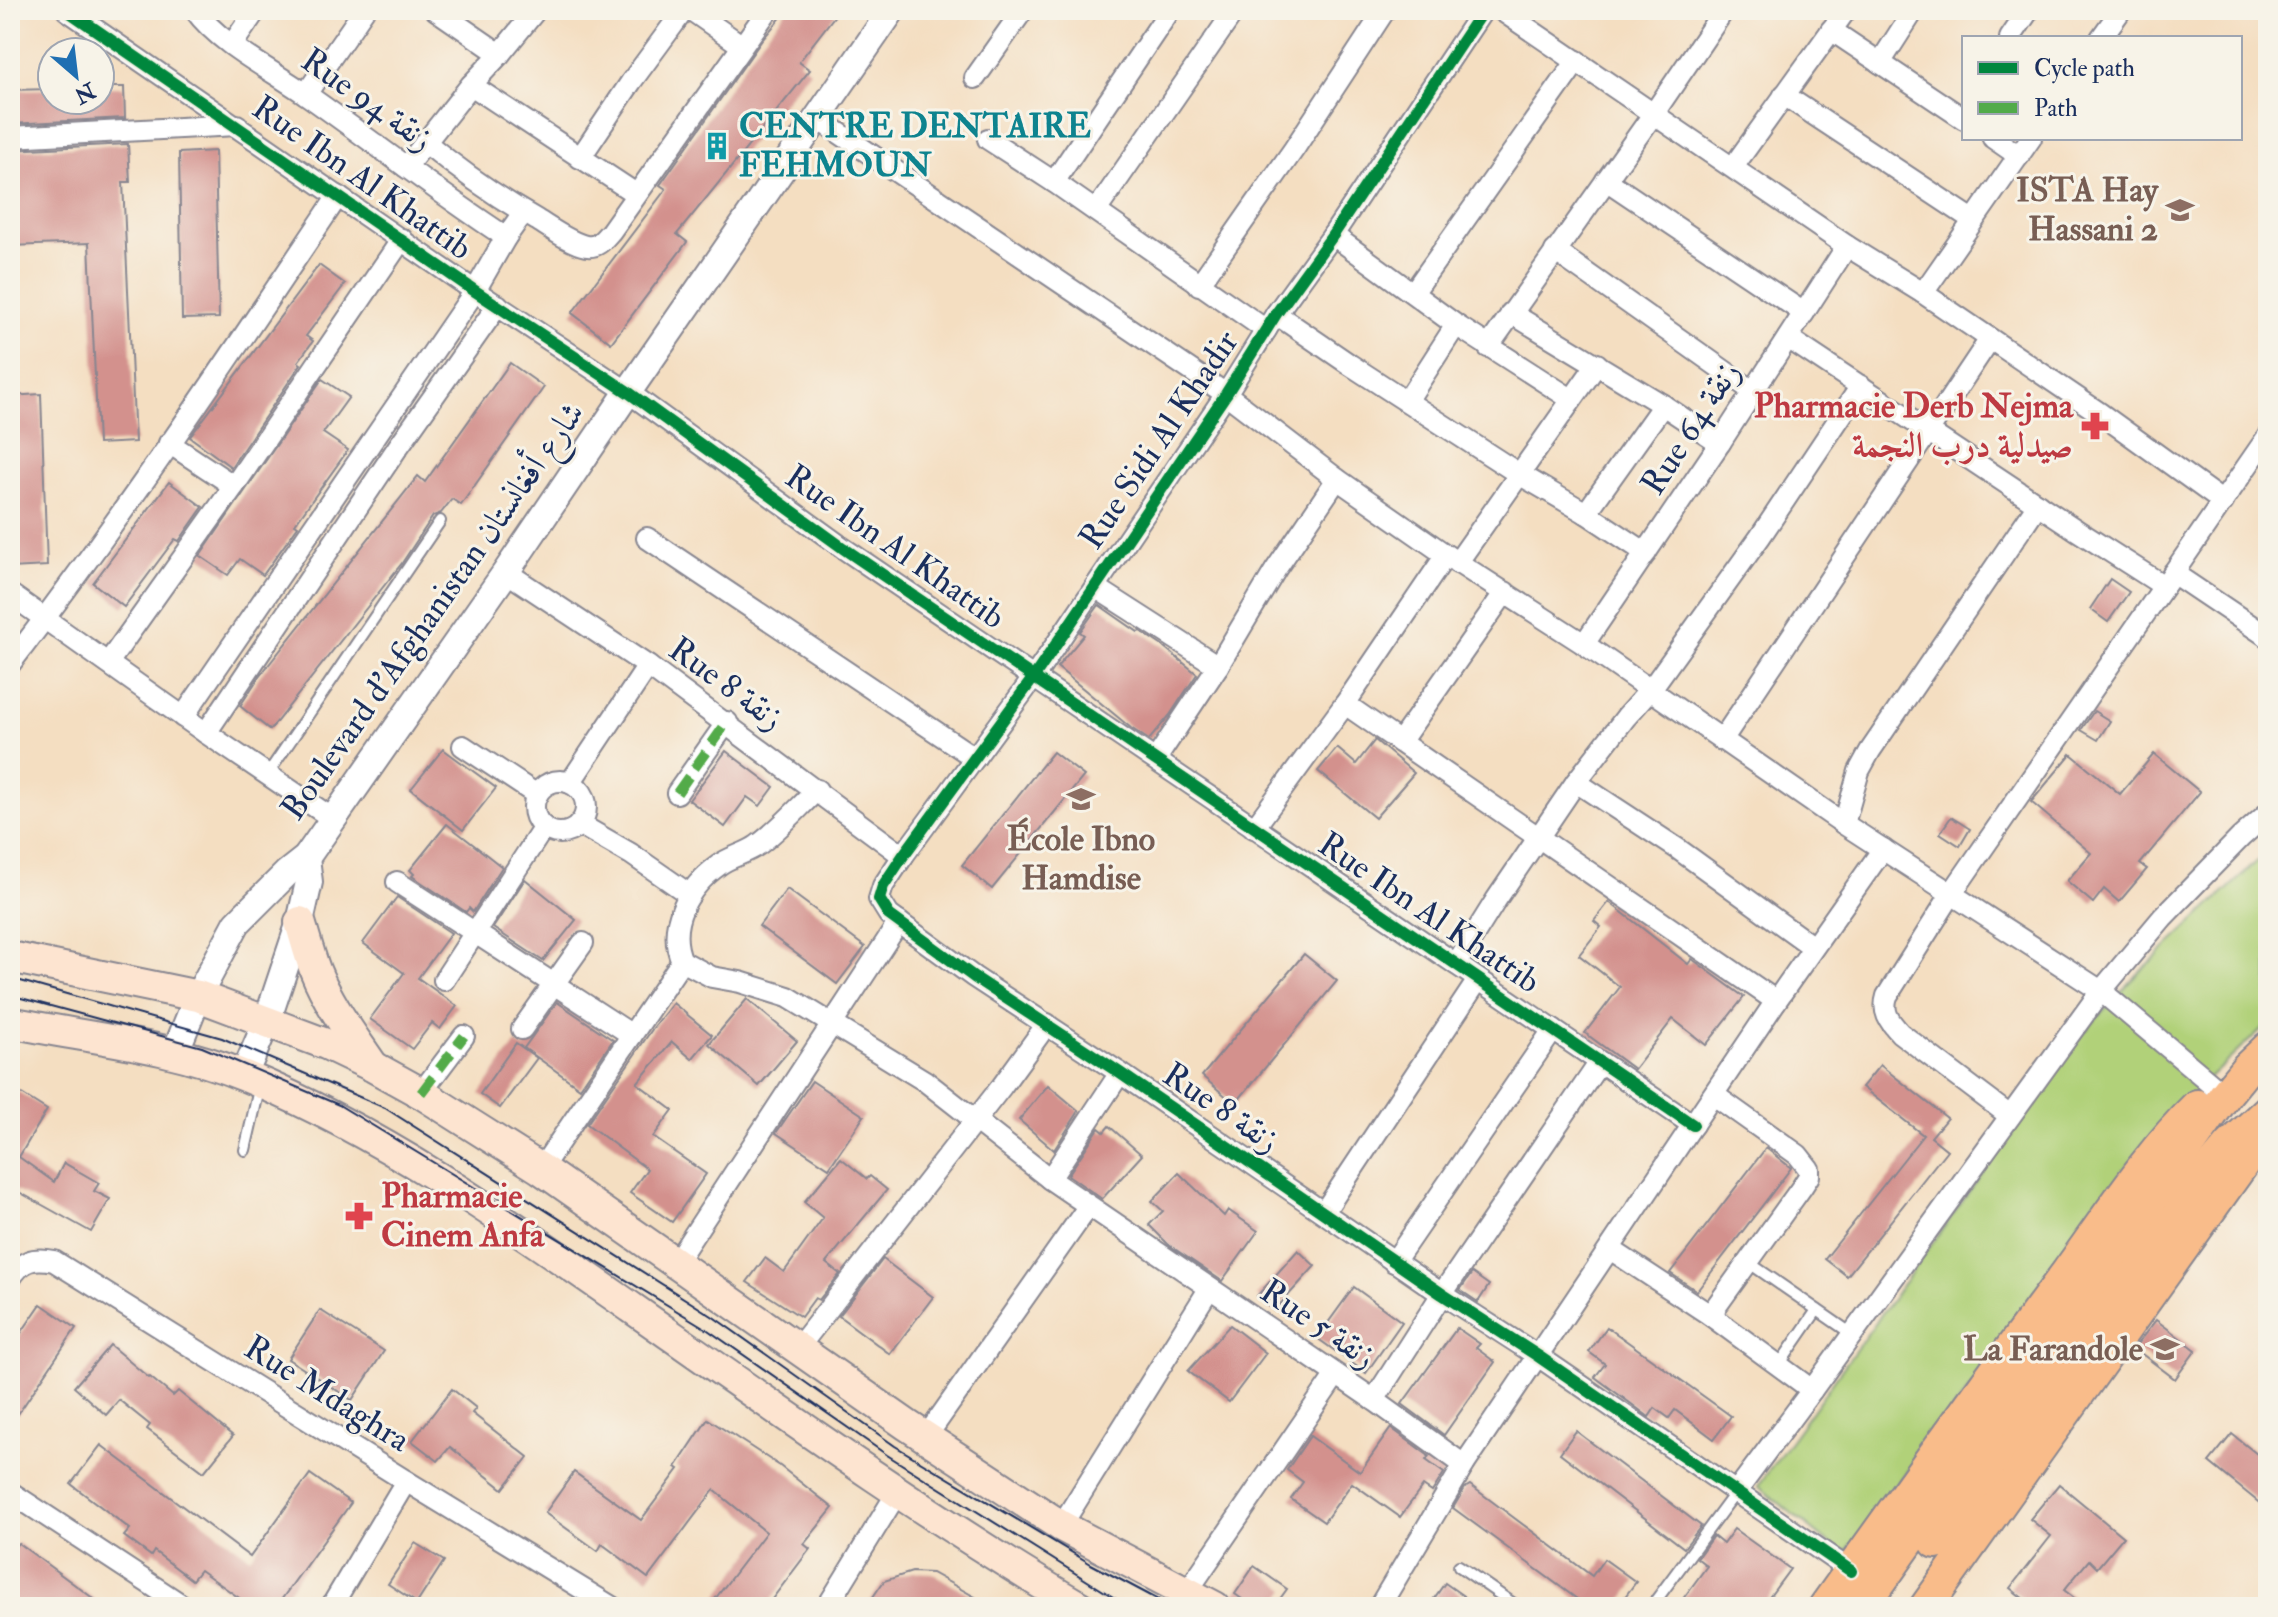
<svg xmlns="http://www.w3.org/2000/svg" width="2278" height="1617" viewBox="0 0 2278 1617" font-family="'IM FELL Double Pica',Amiri,serif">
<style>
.green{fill:#b1d179;stroke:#66806c;stroke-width:2}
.building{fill:#d3918d}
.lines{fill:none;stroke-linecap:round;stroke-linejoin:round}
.service-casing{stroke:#888690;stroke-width:14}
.minor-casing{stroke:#888690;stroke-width:24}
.tertiary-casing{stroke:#888690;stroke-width:30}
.secondary-casing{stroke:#888690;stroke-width:34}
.primary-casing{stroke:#888690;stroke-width:36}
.service{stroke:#fff;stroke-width:10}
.minor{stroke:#fff;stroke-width:20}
.tertiary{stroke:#fff;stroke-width:26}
.secondary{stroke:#fde4d0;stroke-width:30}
.primary{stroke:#f9bc8a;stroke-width:32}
.tram{stroke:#1b2f5e;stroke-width:2}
.quiet{stroke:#52ab49;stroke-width:10;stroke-dasharray:20 10;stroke-linecap:butt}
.cycleway-casing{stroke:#f7f3e8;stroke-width:17}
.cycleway{stroke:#00873e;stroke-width:12}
.labels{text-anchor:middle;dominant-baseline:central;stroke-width:6;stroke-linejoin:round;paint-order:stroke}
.street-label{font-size:34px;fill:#1b2f5e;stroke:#f7f3e8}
.culture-label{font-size:34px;font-weight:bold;fill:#0d838f;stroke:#f7f3e8;text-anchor:start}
.education-label{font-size:34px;font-weight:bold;fill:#785e54;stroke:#f7f3e8;text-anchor:end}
.health-label{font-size:34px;font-weight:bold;fill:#be3a42;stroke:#f7f3e8;text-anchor:end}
</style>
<rect width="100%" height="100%" fill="#f7f3e8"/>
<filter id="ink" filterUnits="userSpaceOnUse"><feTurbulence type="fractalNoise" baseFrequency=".0125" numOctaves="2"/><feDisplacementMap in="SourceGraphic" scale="16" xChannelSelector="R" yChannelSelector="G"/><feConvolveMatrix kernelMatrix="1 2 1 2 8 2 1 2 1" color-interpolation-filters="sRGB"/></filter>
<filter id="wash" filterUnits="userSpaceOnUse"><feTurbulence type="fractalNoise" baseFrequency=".006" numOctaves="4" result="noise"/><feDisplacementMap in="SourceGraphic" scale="32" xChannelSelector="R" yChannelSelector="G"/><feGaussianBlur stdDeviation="1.8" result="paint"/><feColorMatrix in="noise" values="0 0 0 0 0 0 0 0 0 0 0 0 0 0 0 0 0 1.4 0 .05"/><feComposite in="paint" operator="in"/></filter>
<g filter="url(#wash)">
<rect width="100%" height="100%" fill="#f4dec1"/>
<polygon class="green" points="2268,851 2268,1023 2188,1098 1844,1555 1758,1486 2085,1031 2137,975"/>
<g id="blocks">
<g class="building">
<polygon points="787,10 839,10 799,62 810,70 677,234 687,242 611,343 572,313 666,189 660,185 762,40"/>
<polygon points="100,87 124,87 125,118 10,124 10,90 52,89 52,100 100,100"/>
<polygon points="128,144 130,182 123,182 135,442 98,444 89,243 10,246 10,150"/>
<polygon points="215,151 219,318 182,319 179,153"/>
<polygon points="319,265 345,284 306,336 313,341 298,362 301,364 231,467 190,437"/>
<polygon points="510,363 544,387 461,505 452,499 441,513 433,516 402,563 270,730 240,706 259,677 418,476 425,482"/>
<polygon points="322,379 349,397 323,433 348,450 295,524 298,526 263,575 240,559 228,575 200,556"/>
<polygon points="41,394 47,566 10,568 10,396"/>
<polygon points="169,482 203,507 179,541 175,539 124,607 93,583"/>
<polygon points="2110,579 2129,592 2108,622 2090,609"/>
<polygon points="1099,605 1138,632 1140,631 1164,647 1197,674 1170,715 1149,740 1131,728 1057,667 1084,635 1080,632"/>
<polygon points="2094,711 2110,721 2098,740 2081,730"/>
<polygon points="1375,740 1414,773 1375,818 1318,771 1337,748 1356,764"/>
<polygon points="443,749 496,788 463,830 411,789"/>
<polygon points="726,751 774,787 760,806 747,797 725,827 689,800"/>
<polygon points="1053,752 1084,776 992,889 962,865"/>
<polygon points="2071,754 2120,794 2154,754 2200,792 2140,864 2147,869 2119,902 2104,889 2093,903 2067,881 2091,853 2031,802"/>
<polygon points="1951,817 1970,829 1960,846 1940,833"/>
<polygon points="447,824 502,867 473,912 469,908 466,912 412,876 414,874 410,870"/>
<polygon points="525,879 576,920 543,961 493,928"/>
<polygon points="787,889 865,947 837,984 759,926"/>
<polygon points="397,897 451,933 418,978 457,1006 440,1029 432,1023 412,1049 370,1019 404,973 363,943"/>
<polygon points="1609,902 1688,964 1692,959 1744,997 1706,1045 1673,1019 1634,1069 1585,1033 1620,987 1579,955 1601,927 1594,921"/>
<polygon points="1304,954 1337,981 1235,1104 1202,1076"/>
<polygon points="747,999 797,1041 759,1086 709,1044"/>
<polygon points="557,1002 613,1040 580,1088 524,1048"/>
<polygon points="673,1003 712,1035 692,1059 672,1042 637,1083 673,1110 653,1137 706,1174 672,1222 630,1193 647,1169 587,1124 653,1028"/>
<polygon points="516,1043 537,1058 500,1108 480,1094"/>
<polygon points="1880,1065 1947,1118 1931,1137 1947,1150 1847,1276 1825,1259 1923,1135 1862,1087"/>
<polygon points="812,1081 864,1116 829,1168 776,1133"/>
<polygon points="1048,1085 1079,1111 1054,1150 1019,1120"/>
<polygon points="17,1091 47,1110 19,1157 54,1182 64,1163 99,1183 94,1191 110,1199 91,1232 10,1187 10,1102"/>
<polygon points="1109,1126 1142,1155 1102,1199 1068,1175 1099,1128 1104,1132"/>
<polygon points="1766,1148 1791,1168 1697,1291 1670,1273"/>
<polygon points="841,1158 867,1179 870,1176 887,1190 826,1263 840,1274 819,1300 815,1298 801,1317 747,1282 765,1258 784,1272 823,1218 804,1202"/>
<polygon points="1179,1173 1224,1216 1228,1210 1258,1231 1222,1281 1169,1245 1149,1225 1163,1211 1152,1201"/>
<polygon points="1298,1250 1315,1266 1274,1311 1257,1296"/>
<polygon points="883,1259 933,1297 890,1354 839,1316"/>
<polygon points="1472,1273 1489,1285 1478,1302 1460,1290"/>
<polygon points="1354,1287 1402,1322 1366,1373 1317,1338"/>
<polygon points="41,1304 76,1328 10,1426 10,1349"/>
<polygon points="320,1310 384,1351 352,1400 288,1359"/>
<polygon points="2156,1320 2196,1350 2175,1379 2134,1348"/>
<polygon points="1230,1325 1266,1353 1229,1402 1188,1371"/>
<polygon points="1607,1327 1731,1416 1714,1439 1675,1410 1669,1418 1655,1408 1649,1417 1595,1377 1605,1364 1589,1352"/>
<polygon points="1457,1328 1480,1344 1476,1348 1495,1362 1444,1435 1402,1404"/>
<polygon points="110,1345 149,1378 150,1377 173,1396 178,1391 233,1436 204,1472 147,1429 150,1425 119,1400 106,1415 74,1387"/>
<polygon points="452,1389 476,1408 472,1413 528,1457 503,1489 450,1447 438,1461 412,1441"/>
<polygon points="708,1419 780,1466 833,1508 804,1544 810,1549 766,1607 709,1607 766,1532 714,1490 648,1578 602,1544 598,1551 545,1513 574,1472 641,1520 679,1469 676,1467"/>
<polygon points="1391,1428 1429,1456 1426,1460 1444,1473 1432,1492 1423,1486 1400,1517 1352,1483 1324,1522 1291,1499 1303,1482 1287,1470 1310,1436 1360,1472"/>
<polygon points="1576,1431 1701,1526 1684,1548 1560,1453"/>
<polygon points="2232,1434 2268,1463 2268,1510 2209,1462"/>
<polygon points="101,1445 250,1557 310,1474 351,1503 276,1607 252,1607 200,1570 192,1580 154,1551 151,1556 124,1536 130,1529 71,1484"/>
<polygon points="2059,1484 2123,1537 2097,1568 2089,1560 2064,1590 2086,1607 2034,1607 2010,1588 2051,1536 2030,1519"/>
<polygon points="1470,1485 1592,1576 1604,1559 1636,1582 1617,1607 1588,1607 1453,1508 1465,1488"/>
<polygon points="1734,1529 1790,1569 1762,1607 1677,1607 1707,1566 1697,1558 1713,1536 1723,1544"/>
<polygon points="18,1543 105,1607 10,1607 10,1553"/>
<polygon points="415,1543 444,1561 417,1603 388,1584"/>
<polygon points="1254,1566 1287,1589 1274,1607 1253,1607 1235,1594"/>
<polygon points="912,1572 932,1573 993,1607 866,1607 884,1581"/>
<polygon points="1445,1583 1479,1607 1428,1607"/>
</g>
</g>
</g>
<g filter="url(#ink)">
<use href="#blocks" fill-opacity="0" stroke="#888690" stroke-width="2"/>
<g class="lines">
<defs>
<g id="service">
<polyline points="267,775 440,521"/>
<polyline points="245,1150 260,1085"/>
<polyline points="1748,1262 1852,1334"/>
<polyline points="1779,1365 1817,1310"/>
<polyline points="1459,1566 1518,1607"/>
<polyline points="1651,1607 1736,1492"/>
</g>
<g id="minor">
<polyline points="67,10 475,291 628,392 843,548 1693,1125"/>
<path d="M195,10C220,45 272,70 307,95C374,142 438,193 506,237"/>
<polyline points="436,10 500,54"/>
<polyline points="691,10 741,45"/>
<polyline points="1483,10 1333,235 1276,314 1226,394 1034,677 903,856 883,886 879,899 889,915 974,977 1120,1073 1442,1294 1538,1356 1851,1571"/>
<polyline points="1501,10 1847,246 1923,293 2101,414 2223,502"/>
<polyline points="1831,30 1964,119"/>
<polyline points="2010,38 2029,10"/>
<polyline points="2101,38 2121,10"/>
<polyline points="232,45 256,10"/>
<polyline points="1880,63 1914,10"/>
<polyline points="975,78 1023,10"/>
<polyline points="471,85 636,194"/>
<polyline points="306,94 364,10"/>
<polyline points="1784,95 1973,220"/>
<polyline points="817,118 1226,394 1337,479 1446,555 1584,644 1844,824 2101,991 2225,1095"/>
<polyline points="10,137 237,125"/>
<polyline points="1993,138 2019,156"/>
<polyline points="988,139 1054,182 1266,330"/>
<path d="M425,142C460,171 497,197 537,220C550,228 571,243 586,246C598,248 604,239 611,231L768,10"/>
<polyline points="580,158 631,82 684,10"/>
<polyline points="406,167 471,85 500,54 536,10"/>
<polyline points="1733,167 1846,10"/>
<polyline points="1606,180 1804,313"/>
<polyline points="1054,182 1170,10"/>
<polyline points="1096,211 1235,10"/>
<polyline points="1333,235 1456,325 1571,399"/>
<polyline points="1555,251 1754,392"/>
<polyline points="1199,285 1294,149 1385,10"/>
<polyline points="1413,293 1577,61"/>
<polyline points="1923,293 2031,138"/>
<polyline points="1511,313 1663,405 1720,443"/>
<polyline points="1276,314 1349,364 1519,474 1586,513 1646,553"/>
<polyline points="1788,338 2078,531 2164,586"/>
<polyline points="1488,347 1654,113 1724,10"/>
<polyline points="1407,401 1456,325"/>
<polyline points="169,443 234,486"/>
<polyline points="1586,513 1663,405"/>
<polyline points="647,538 975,758"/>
<polyline points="1457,563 1597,364"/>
<polyline points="506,572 648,666 903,856"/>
<polyline points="2173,573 2268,637"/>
<polyline points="1095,587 1218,666"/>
<polyline points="1505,592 1400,742 1776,1001"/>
<polyline points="10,594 206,733 333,819"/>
<polyline points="1584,644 1720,443 1847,246"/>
<polyline points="108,663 234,486 402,239"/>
<path d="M10,664C126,513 232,354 338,196"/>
<polyline points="1345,704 1400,742"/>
<polyline points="183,717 475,291 506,237 523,213"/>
<polyline points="206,733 398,447 498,305"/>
<polyline points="1722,740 1990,339"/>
<polyline points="463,746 537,795"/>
<polyline points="1156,759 1218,666 1276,569 1337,479"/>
<circle cx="560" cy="807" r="26"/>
<polyline points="1576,782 1678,849 1813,947"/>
<polyline points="570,783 648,666"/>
<path d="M817,790C798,808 779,830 758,845C746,854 731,856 719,865C688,887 666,925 682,961L712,977L740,982L788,997L925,1081L1050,1179L1374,1400L1464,1465"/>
<polyline points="677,793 727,722"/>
<polyline points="579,824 631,854 690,895"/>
<polyline points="1844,824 1859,771 1870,751 2038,504"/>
<polyline points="1254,828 1345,704 1446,555"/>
<polyline points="397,882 632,1035"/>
<polyline points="1456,964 1496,900 1576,782 1626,717 1651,689 1760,537 1861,386"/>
<polyline points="444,980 544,827"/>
<polyline points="522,1029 583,943"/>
<polyline points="421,1093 464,1036"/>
<path d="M2010,1116L1900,1033C1889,1021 1882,1012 1887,996L1952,893L2268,436"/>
<polyline points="541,1169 682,961"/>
<polyline points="1050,1179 1120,1073"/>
<polyline points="1324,1212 1478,980"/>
<polyline points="1610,1249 1710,1315 1812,1390"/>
<polyline points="676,1262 899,922"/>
<polyline points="1394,1262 1553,1030"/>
<path d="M10,1279C22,1260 33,1257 54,1261L406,1481L612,1607"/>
<polyline points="1710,1315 1802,1187 1809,1176 1809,1169 1798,1155 1714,1095"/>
<polyline points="798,1348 1002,1086 1047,1024"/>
<polyline points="1374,1400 1442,1294 1600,1062"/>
<polyline points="926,1437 1088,1207"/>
<polyline points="10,1492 185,1607"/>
<polyline points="1736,1492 1812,1390 2101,991 2163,917 2241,837 2268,813"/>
<polyline points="1061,1526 1209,1289"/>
<polyline points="1187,1592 1335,1376"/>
<polyline points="331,1607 406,1481"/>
<polyline points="827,1607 897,1493"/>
<polyline points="1379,1607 1464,1465 1776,1001 1883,849"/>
</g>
<g id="tertiary">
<polyline points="175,1053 198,996 237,923 287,873 306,858 506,572 628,392 892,10"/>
<polyline points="244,1075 267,1021 300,922 309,882 306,858"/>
</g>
<g id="secondary">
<path d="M300,922C305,938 309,954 315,970C329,1005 352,1035 373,1066"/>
<polyline points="10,957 198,996 326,1044 374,1067 421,1093 541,1169 907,1425 1061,1526 1215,1607"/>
<path d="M10,1022C88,1038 171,1045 245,1076C383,1133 510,1223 632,1308C779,1411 926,1516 1080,1607"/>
</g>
<g id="primary">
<polyline points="1936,1542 2139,1259 2191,1192 2230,1146 2268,1111"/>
<path d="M1825,1607C1905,1495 1985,1383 2067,1273C2108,1217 2147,1155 2197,1106"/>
<polyline points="1862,1607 2225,1095 2247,1068 2268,1048"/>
<polyline points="1926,1607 2248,1156 2258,1133"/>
</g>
</defs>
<use href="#service" class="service-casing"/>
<use href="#minor" class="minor-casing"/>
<use href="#tertiary" class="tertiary-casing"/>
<use href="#secondary" class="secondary-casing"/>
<use href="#primary" class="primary-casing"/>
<use href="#service" class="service"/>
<use href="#minor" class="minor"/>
<use href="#tertiary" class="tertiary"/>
<use href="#secondary" class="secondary"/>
<use href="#primary" class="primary"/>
<g class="tram">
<polyline points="10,978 222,1038 385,1108 712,1316 895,1446 1091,1564 1172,1607"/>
<polyline points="10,995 202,1047 339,1105 705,1328 887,1455 1129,1607"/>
</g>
<g class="quiet">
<polyline points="677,793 727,722"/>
<polyline points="421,1093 464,1036"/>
</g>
<defs>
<g id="cycleway">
<polyline points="67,10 475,291 628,392 843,548 1693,1125"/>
<polyline points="1483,10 1333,235 1276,314 1226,394 1034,677 903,856 883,886 879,899 889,915 974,977 1120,1073 1442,1294 1538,1356 1851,1571"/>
</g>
</defs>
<use href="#cycleway" class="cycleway-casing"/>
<use href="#cycleway" class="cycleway"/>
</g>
</g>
<defs>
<symbol id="building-bare" viewBox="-9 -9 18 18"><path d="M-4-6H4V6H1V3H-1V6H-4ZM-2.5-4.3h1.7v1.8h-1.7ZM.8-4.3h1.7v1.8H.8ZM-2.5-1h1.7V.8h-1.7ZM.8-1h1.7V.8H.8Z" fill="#0f9aa8" stroke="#f7f3e8" stroke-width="2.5" paint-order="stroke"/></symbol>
<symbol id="school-bare" viewBox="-9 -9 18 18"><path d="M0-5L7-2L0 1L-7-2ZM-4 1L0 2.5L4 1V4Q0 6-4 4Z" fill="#8d6e63" stroke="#f7f3e8" stroke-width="2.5" paint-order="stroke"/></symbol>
<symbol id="pharmacy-bare" viewBox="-9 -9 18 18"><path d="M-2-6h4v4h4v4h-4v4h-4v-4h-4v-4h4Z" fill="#e0444e" stroke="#f7f3e8" stroke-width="2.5" paint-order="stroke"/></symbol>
</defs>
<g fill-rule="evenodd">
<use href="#building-bare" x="697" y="126" width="40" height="40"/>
<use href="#school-bare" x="2160" y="190" width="40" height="40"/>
<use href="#pharmacy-bare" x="2075" y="406" width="40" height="40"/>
<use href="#school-bare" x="1061" y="779" width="40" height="40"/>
<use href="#pharmacy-bare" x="339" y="1196" width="40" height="40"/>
<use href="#school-bare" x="2145" y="1329" width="40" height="40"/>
</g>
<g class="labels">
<g class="street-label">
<text transform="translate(367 100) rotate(35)">Rue 94 زنقة</text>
<text transform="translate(362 178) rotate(35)">Rue Ibn Al Khattib</text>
<text transform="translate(1691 428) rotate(-57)">Rue 64 زنقة</text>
<text transform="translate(1159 440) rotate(-56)">Rue Sidi Al Khadir</text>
<text transform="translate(895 547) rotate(35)">Rue Ibn Al Khattib</text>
<text transform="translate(433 611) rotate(-55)">Boulevard d'Afghanistan شارع أفغانستان</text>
<text transform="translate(726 684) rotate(36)">Rue 8 زنقة</text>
<text transform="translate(1429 913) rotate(34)">Rue Ibn Al Khattib</text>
<text transform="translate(1221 1108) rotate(34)">Rue 8 زنقة</text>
<text transform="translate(1318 1324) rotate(34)">Rue 5 زنقة</text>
<text transform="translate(327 1394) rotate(32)">Rue Mdaghra</text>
</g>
<g class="culture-label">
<text x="739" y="126">CENTRE DENTAIRE<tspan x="739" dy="39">FEHMOUN</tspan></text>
</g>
<g class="education-label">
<text x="2158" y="190">ISTA Hay<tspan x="2158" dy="39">Hassani 2</tspan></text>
<text x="1081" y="839" text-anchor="middle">École Ibno<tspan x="1081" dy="39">Hamdise</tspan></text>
<text x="2143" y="1349">La Farandole</text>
</g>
<g class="health-label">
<text x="2073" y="406">Pharmacie Derb Nejma<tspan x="2073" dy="39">صيدلية درب النجمة</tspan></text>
<text x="381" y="1196" text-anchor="start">Pharmacie<tspan x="381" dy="39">Cinem Anfa</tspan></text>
</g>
</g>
<rect width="2278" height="1617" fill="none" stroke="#f7f3e8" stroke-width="40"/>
<rect x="1962" y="36" width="280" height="104" fill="#f7f3e8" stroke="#9fa5b1" stroke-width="2"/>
<rect x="1978" y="62" width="40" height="12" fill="#00873e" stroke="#9fa5b1" stroke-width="2"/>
<text x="2034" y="76" font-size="24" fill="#1b2f5e">Cycle path</text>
<rect x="1978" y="102" width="40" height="12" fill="#52ab49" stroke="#9fa5b1" stroke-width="2"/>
<text x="2034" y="116" font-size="24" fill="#1b2f5e">Path</text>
<g transform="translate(76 76) rotate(152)"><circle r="38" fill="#f7f3e8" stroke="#9fa5b1" stroke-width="2"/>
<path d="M0-6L14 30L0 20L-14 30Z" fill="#1f6fb2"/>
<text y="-12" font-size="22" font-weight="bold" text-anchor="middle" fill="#1b2f5e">N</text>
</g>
</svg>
